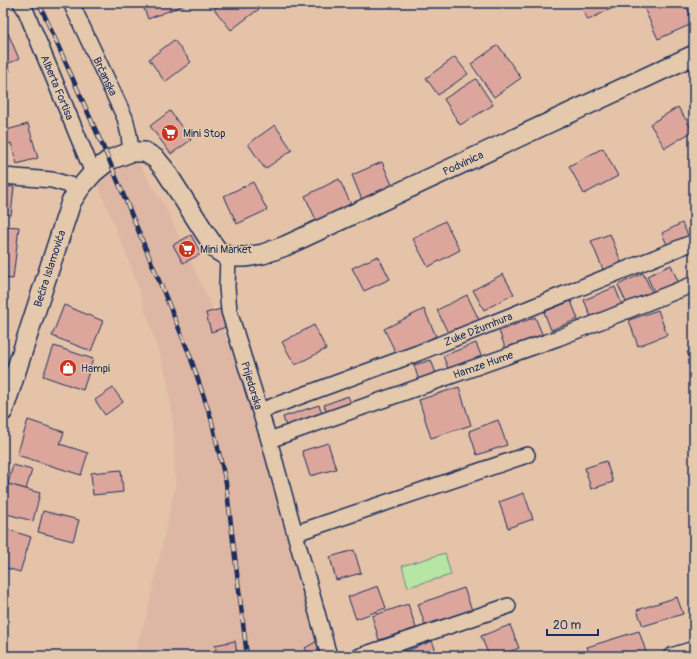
<svg xmlns="http://www.w3.org/2000/svg" width="697" height="659" viewBox="0 0 697 659" font-family="Pangolin,sans-serif">
<style>
.built{fill:#deb7a4}
.green{fill:#b6e5a4;stroke:#688a81}
.building{fill:#dca69c;stroke:#1b2f5e}
.lines{fill:none;stroke-linecap:round;stroke-linejoin:round}
.minor-casing{stroke:#1b2f5e;stroke-width:18}
.tertiary-casing{stroke:#1b2f5e;stroke-width:22}
.minor{stroke:#e4c9ac;stroke-width:15}
.tertiary{stroke:#e4c9ac;stroke-width:19}
.rail-casing{stroke:#1b2f5e;stroke-width:4.5}
.rail{stroke:#e4c9ac;stroke-width:3;stroke-dasharray:9;stroke-linecap:butt}
.labels{text-anchor:middle;dominant-baseline:central;stroke-width:3;stroke-linejoin:round;paint-order:stroke}
.street-label{font-size:11px;fill:#1b2f5e;stroke:#e4c9ac}
.poi-label{font-size:11px;fill:#1b2f5e;stroke:#e4c9ac;text-anchor:start}
</style>
<rect width="100%" height="100%" fill="#e4c3a9"/>
<filter id="ink" filterUnits="userSpaceOnUse"><feTurbulence type="fractalNoise" baseFrequency=".025" numOctaves="2"/><feDisplacementMap in="SourceGraphic" scale="8" xChannelSelector="R" yChannelSelector="G"/><feConvolveMatrix kernelMatrix="1 2 1 2 8 2 1 2 1" color-interpolation-filters="sRGB"/></filter>
<g filter="url(#ink)">
<polygon class="built" points="131,152 165,206 260,411 329,656 134,656 148,610 175,487 174,432 167,378 132,269 93,173"/>
<polygon class="green" points="445,553 451,575 408,587 402,566"/>
<g class="building">
<polygon points="142,3 189,3 148,19"/>
<polygon points="221,3 254,3 259,9 231,30 214,9"/>
<polygon points="579,3 623,3 588,20"/>
<polygon points="654,3 685,3 694,23 658,39 644,8"/>
<polygon points="8,33 19,59 7,64 10,71 3,74 3,35"/>
<polygon points="174,40 191,62 165,82 149,59"/>
<polygon points="498,45 521,78 494,97 471,64"/>
<polygon points="455,57 468,74 438,95 426,78"/>
<polygon points="476,79 493,105 460,125 444,99"/>
<polygon points="678,107 693,131 665,148 650,124"/>
<polygon points="170,111 191,140 171,154 150,126"/>
<polygon points="28,124 38,158 17,164 11,143 4,145 3,131"/>
<polygon points="275,125 292,150 265,169 248,144"/>
<polygon points="603,148 618,176 584,194 569,166"/>
<polygon points="382,162 393,187 362,200 352,175"/>
<polygon points="339,179 353,208 318,224 305,196"/>
<polygon points="253,182 267,210 237,224 224,196"/>
<polygon points="3,186 14,187 11,215 3,214"/>
<polygon points="694,213 694,230 688,216"/>
<polygon points="445,221 460,250 428,267 413,239"/>
<polygon points="682,223 689,237 668,247 662,233"/>
<polygon points="3,226 19,227 13,279 3,278"/>
<polygon points="610,234 622,264 604,272 591,241"/>
<polygon points="191,235 201,254 183,263 173,245"/>
<polygon points="378,256 390,279 364,291 352,268"/>
<polygon points="671,265 679,284 655,294 647,276"/>
<polygon points="643,273 652,292 627,304 618,285"/>
<polygon points="503,274 514,294 484,310 473,290"/>
<polygon points="615,287 622,305 591,317 584,300"/>
<polygon points="467,295 479,320 449,335 437,310"/>
<polygon points="571,301 578,319 551,330 544,312"/>
<polygon points="694,302 694,316 689,304"/>
<polygon points="64,305 103,321 91,351 52,336"/>
<polygon points="221,309 226,327 211,332 206,313"/>
<polygon points="424,309 436,336 397,355 384,329"/>
<polygon points="658,310 667,335 638,346 629,320"/>
<polygon points="535,317 543,336 506,350 499,331"/>
<polygon points="314,325 326,349 295,365 282,342"/>
<polygon points="476,343 482,358 449,371 443,356"/>
<polygon points="54,346 93,359 83,390 43,376"/>
<polygon points="694,349 694,369 687,352"/>
<polygon points="431,360 437,376 419,381 414,365"/>
<polygon points="459,387 471,425 431,438 419,400"/>
<polygon points="113,388 123,402 105,415 95,400"/>
<polygon points="348,396 353,409 329,418 324,405"/>
<polygon points="319,405 325,420 288,432 283,417"/>
<polygon points="28,420 64,432 60,444 88,453 81,475 17,455"/>
<polygon points="498,420 507,445 477,455 469,431"/>
<polygon points="328,443 336,469 310,476 302,451"/>
<polygon points="606,461 613,482 591,489 585,468"/>
<polygon points="13,465 32,470 26,489 8,484"/>
<polygon points="121,470 123,492 93,495 91,473"/>
<polygon points="8,484 40,493 33,521 3,513 3,500"/>
<polygon points="524,493 533,519 508,528 499,502"/>
<polygon points="43,511 79,520 73,541 38,532"/>
<polygon points="3,528 31,537 20,572 3,567"/>
<polygon points="354,550 361,573 336,580 330,557"/>
<polygon points="378,586 386,608 356,619 348,597"/>
<polygon points="464,588 472,610 425,625 418,604"/>
<polygon points="677,597 683,614 643,626 637,610"/>
<polygon points="408,604 416,628 379,640 372,616"/>
<polygon points="510,625 519,648 498,656 489,656 481,636"/>
<polygon points="639,631 647,655 590,656 587,647"/>
<polygon points="319,640 327,656 310,656 305,648"/>
<polygon points="235,641 237,654 217,656 215,645"/>
<polygon points="432,641 438,656 397,656 396,655"/>
</g>
<g class="lines">
<defs>
<g id="minor">
<path id="s1" d="M21,3L25,9L93,173"/>
<path id="s2" d="M71,3L125,118L129,135L131,152"/>
<polyline points="3,176 52,180 80,188"/>
<path id="s3" d="M228,257L227,287L229,311L269,440L329,656"/>
<path id="s4" d="M260,411L418,353L694,242"/>
<path id="s5" d="M269,440L558,338L694,284"/>
<polyline points="296,533 527,455"/>
<polyline points="360,656 508,606"/>
<polyline points="671,656 694,649"/>
</g>
<g id="tertiary">
<path id="s6" d="M3,411L71,202L80,188L93,173L109,160L131,152H145L156,159L165,170L207,236L217,250L228,257H246L263,254L285,246L694,55"/>
</g>
</defs>
<use href="#minor" class="minor-casing"/>
<use href="#tertiary" class="tertiary-casing"/>
<use href="#minor" class="minor"/>
<use href="#tertiary" class="tertiary"/>
<defs>
<polyline id="rail" points="39,3 109,160 189,353 211,418 226,483 247,656"/>
</defs>
<use href="#rail" class="rail-casing"/>
<use href="#rail" class="rail"/>
</g>
</g>
<defs>
<symbol id="supermarket-disc" viewBox="-11 -11 22 22"><circle r="9.5" fill="#c8321e" stroke="#e4c9ac"/><path d="M-6-5.5h2.5l.6 2H6L4.5 2H-2.5L-4.4-4H-6ZM-1.5 3.2a1.3 1.3 0 1 0 .1 0ZM3 3.2a1.3 1.3 0 1 0 .1 0Z" fill="#fff"/></symbol>
<symbol id="shop-disc" viewBox="-11 -11 22 22"><circle r="9.5" fill="#c8321e" stroke="#e4c9ac"/><path d="M-5-2.5h2.3a2.7 3.5 0 0 1 5.4 0H5L5.5 6h-11ZM-1.5-2.5h3a1.5 2.3 0 0 0-3 0Z" fill="#fff"/></symbol>
</defs>
<g fill-rule="evenodd">
<use href="#supermarket-disc" x="160" y="123" width="20" height="20"/>
<use href="#supermarket-disc" x="177" y="239" width="20" height="20"/>
<use href="#shop-disc" x="58" y="358" width="20" height="20"/>
</g>
<g class="labels">
<g class="street-label">
<text stroke="none"><textPath href="#s2" startOffset="81">Brčanska</textPath></text>
<text stroke="none"><textPath href="#s1" startOffset="92">Alberta Fortisa</textPath></text>
<text stroke="none"><textPath href="#s6" startOffset="705">Podvinica</textPath></text>
<text stroke="none"><textPath href="#s6" startOffset="150">Bećira Islamovića</textPath></text>
<text stroke="none"><textPath href="#s4" startOffset="233">Zuke Džumhura</textPath></text>
<text stroke="none"><textPath href="#s5" startOffset="227">Hamze Hume</textPath></text>
<text stroke="none"><textPath href="#s3" startOffset="132">Prijedorska</textPath></text>
</g>
<g class="poi-label">
<text x="183" y="133">Mini Stop</text>
<text x="200" y="249">Mini Market</text>
<text x="81" y="368">Hampi</text>
</g>
</g>
<rect width="697" height="659" fill="none" stroke="#e4c9ac" stroke-width="16"/>
<rect x="8" y="8" width="681" height="643" fill="none" stroke="#1b2f5e" stroke-width="1.5" filter="url(#ink)"/>
<path d="M547 629v6h51v-6" fill="none" stroke="#1b2f5e" stroke-width="2"/>
<text x="553" y="629" font-size="12" fill="#1b2f5e" stroke="#e4c9ac" stroke-width="3" paint-order="stroke">20 m</text>
</svg>
